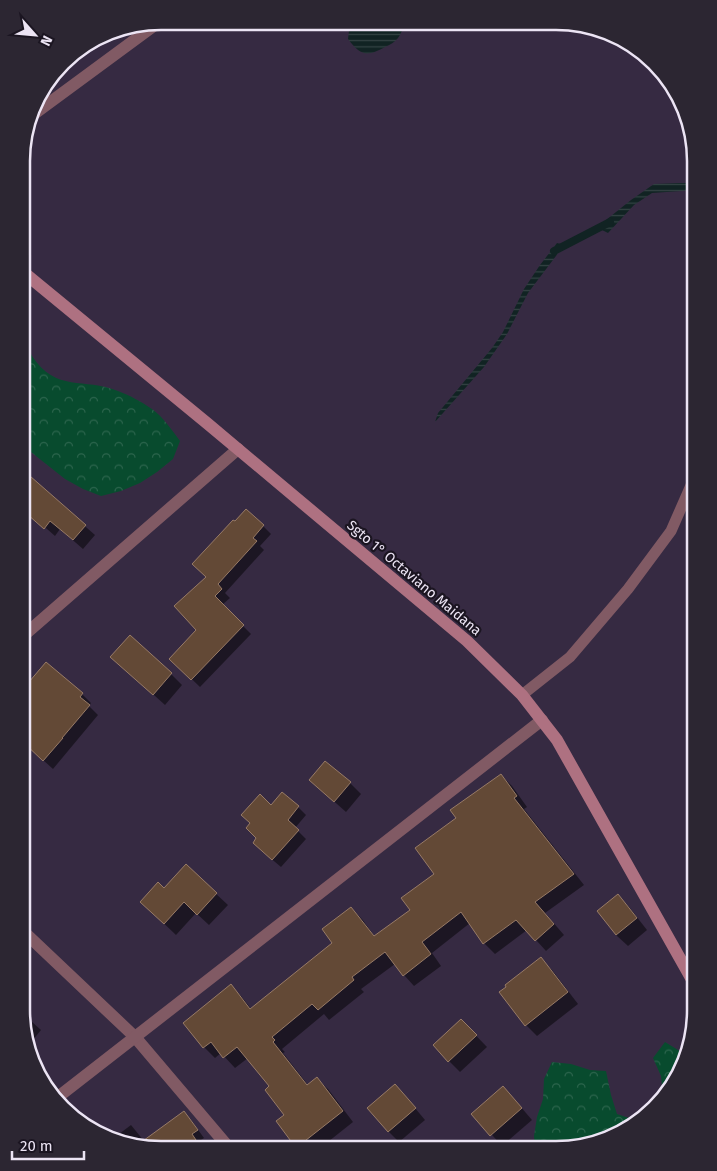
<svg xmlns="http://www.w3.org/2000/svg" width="717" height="1171" viewBox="0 0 717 1171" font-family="'Fira Sans',sans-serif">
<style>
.forest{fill:url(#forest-crowns)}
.water{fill:url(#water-rules)}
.shadow{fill:#0007}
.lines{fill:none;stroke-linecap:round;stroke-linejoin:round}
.stream{stroke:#112323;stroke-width:8}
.building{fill:#634936;stroke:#977a66}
.service{stroke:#815a64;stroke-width:11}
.minor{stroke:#815a64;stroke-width:12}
.secondary{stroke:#ae7181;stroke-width:12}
.labels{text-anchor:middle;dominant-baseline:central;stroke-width:4.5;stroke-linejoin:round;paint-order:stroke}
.street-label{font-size:14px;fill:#ece4f4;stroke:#1b1521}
.rim{fill:none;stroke:#ece4f4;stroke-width:2.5}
</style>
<defs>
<pattern id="forest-crowns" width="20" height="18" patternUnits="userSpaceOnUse" patternTransform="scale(1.25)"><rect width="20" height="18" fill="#084b2e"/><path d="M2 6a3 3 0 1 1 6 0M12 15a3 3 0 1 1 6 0" fill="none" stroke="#2c654d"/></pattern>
<pattern id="water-rules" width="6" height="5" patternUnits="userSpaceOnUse" patternTransform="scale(1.25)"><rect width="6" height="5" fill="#112323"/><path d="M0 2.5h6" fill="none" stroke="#344344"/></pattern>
</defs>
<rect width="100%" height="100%" fill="#362a42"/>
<g class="forest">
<path d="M22,319C24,324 27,328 28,333C30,340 28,350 32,356C56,393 84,377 118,391C129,395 142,402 152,409C163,417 172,430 180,441L173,459L157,472L140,483L121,491L101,496L83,489L65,479L22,445Z"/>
<polygon points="665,1042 683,1053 667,1095 662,1099 663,1096 661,1076 653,1058"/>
<polygon points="552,1062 571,1064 590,1070 606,1071 611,1095 617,1114 635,1120 609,1139 556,1150 535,1150 534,1136 537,1117 543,1099 544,1079"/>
</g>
<g class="water">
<path d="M285,22H315C305,27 293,31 285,22Z"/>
<path d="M350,22L405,23C403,28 401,34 398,38C395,42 390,45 385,47C367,57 361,56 348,39Z"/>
<polygon points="679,183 696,183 696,190 652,193 634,205 608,233 602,230 601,224 631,200 654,184"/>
<polygon points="557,243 561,244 562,248 528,293 507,334 484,367 435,422 438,413 492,348 503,332 524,289 540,265"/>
</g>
<g class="shadow">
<polygon points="22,471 95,535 83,549 60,529 55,536 22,507"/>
<polygon points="263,526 271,534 260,546 264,550 225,593 230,598 222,605 251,634 200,687 171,659 198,630 176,606"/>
<polygon points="112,657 171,674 182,685 165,705"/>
<polygon points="82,694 91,703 89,706 98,715 53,769 22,741 22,706 31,695"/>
<polygon points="501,775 512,786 527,807 524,809 584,885 545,913 564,935 546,951 527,930 495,954 484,943 470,923 432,953 441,966 414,986 404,975 395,964 361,989 364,992 329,1020 324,1014 282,1049 285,1052 283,1053 308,1085 317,1079 328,1089 353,1122 319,1149 299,1149 297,1147 286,1115 271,1087 248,1058 235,1068 221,1053 215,1058 204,1047 185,1023 231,986 241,996 252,1010 334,943 351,908 362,919 375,937 411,910 435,874 457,818"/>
<polygon points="310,780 350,783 361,794 346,812"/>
<polygon points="271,807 298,807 306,815 295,828 306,839 281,867 262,851"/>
<polygon points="186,866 228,905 209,925 196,913 176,935 153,913 164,889"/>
<polygon points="617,896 629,907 647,930 628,946 616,935"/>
<polygon points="541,959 552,970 578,1004 537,1036 526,1025"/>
<polygon points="22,1013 41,1030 28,1046"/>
<polygon points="461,1020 487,1047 460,1072 449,1061"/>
<polygon points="405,1096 425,1120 399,1142 388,1131"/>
<polygon points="514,1099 532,1120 502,1146 473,1114"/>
<polygon points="184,1113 191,1120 204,1138 198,1142 203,1149 143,1149 115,1137 131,1125 144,1141"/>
</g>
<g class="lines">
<polyline class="stream" points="554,251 610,222"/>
</g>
<g class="building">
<polygon points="22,469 86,525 73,540 50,521 44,529 27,514 28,512 22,506"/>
<polygon points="246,509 264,525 253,538 257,541 218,584 222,589 215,596 244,625 191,680 169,659 196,630 174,606 206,577 192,564 233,520 235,521"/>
<polygon points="130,635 172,673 153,695 110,657"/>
<polygon points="46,662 83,693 80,697 90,705 62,738 63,738 43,761 22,741 22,704 30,695 23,689"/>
<polygon points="325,761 351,782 334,802 309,780"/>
<polygon points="501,774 517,796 514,798 574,874 535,902 554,924 535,941 516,920 483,944 461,912 422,942 431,954 403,976 385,952 352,977 354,980 318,1010 312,1004 272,1037 275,1040 273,1042 307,1085 317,1077 343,1111 296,1148 276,1121 284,1115 265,1090 269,1086 237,1047 223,1058 211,1042 203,1048 183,1023 231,984 250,1009 332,943 322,929 351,907 374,936 410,910 401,898 434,874 415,848 456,818 450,810"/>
<polygon points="282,792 299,806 288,820 299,830 272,860 253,843 256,838 246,828 250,823 241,815 260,794 271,805"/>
<polygon points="186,864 217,893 197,915 184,902 164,924 140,902 158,882 164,888"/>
<polygon points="618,894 637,918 616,935 597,911"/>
<polygon points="541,957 568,992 525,1026 499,992 506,987 505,985"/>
<polygon points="461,1019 477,1035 448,1062 433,1045"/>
<polygon points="395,1084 416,1108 388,1132 367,1108"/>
<polygon points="503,1086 522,1108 490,1136 471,1114"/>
<polygon points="184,1111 198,1130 192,1134 202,1149 143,1149 136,1146"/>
</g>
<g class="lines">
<polyline class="service" points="522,695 570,657 628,589 671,531 696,474"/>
<g class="minor">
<polyline points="30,117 159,22"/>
<polyline points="22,637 238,449"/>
<polyline points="21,929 135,1037 230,1149"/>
<polyline points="58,1097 542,720"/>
</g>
<polyline class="secondary" points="22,271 208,424 467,641 522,695 557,740 695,985"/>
</g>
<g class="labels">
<g class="street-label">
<text transform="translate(414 578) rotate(40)">Sgto 1° Octaviano Maidana</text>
</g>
</g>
<path d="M0 0H717V1171H0ZM161 30H556A131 131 0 0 1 687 161V1010A131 131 0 0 1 556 1141H161A131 131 0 0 1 30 1010V161A131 131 0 0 1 161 30Z" fill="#2c2632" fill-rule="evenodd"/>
<path class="rim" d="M161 30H556A131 131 0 0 1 687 161V1010A131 131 0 0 1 556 1141H161A131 131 0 0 1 30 1010V161A131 131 0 0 1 161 30Z"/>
<g transform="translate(35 35) rotate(117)" stroke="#1b1521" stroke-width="4" paint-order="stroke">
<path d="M0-4L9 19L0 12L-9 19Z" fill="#ece4f4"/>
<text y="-8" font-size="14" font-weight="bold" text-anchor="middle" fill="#ece4f4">N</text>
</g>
<path d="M12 1151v8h72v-8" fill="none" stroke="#ece4f4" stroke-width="2.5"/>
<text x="20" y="1151" font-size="15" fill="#ece4f4" stroke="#1b1521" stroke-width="4" paint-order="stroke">20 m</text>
</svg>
